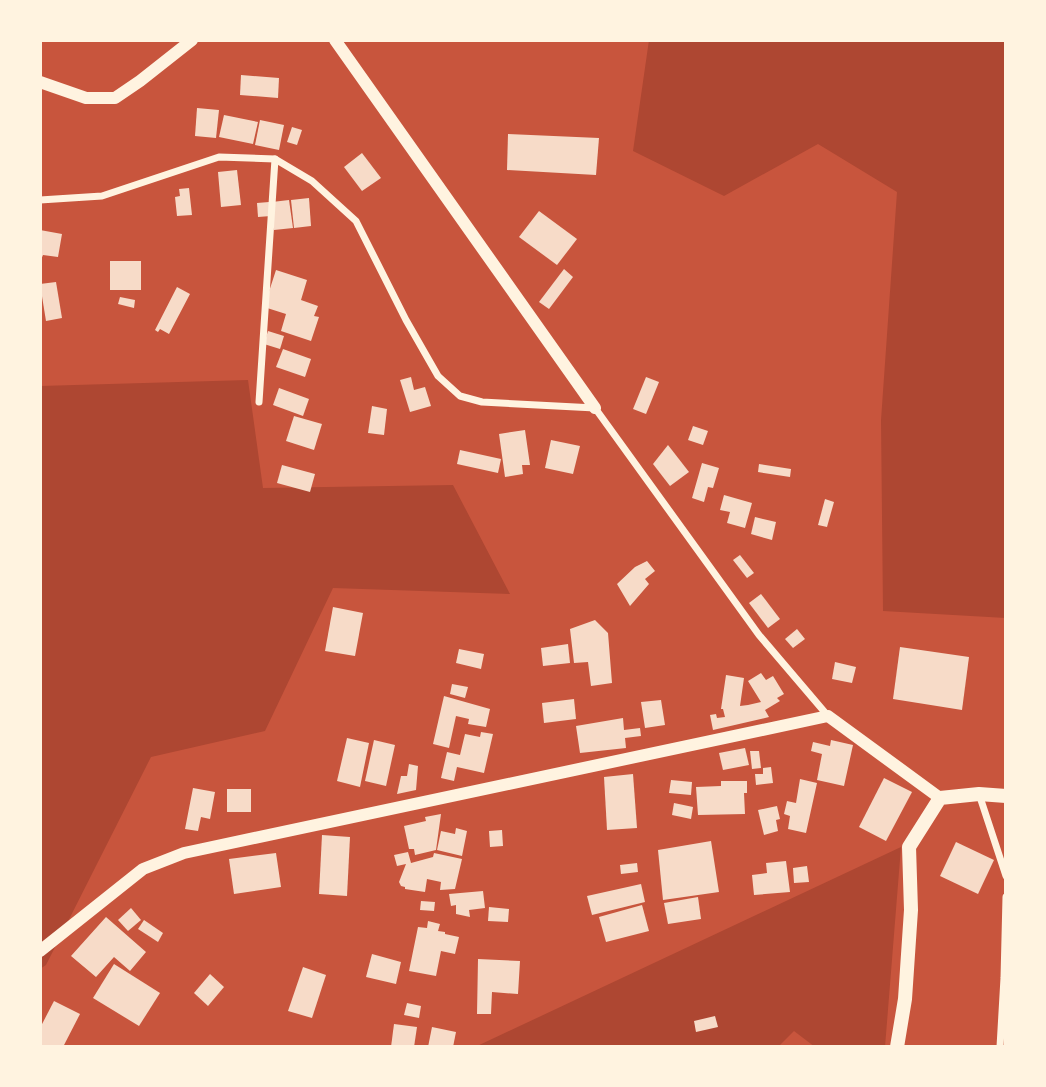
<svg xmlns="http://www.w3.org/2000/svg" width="1046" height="1087" viewBox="0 0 1046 1087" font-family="'DejaVu Sans',sans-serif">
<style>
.green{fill:#ae4732}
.building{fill:#f7dbc8}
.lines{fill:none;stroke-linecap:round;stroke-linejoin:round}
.minor{stroke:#fff3e0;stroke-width:7}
.tertiary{stroke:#fff3e0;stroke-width:12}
.secondary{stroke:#fff3e0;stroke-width:14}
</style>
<rect width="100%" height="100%" fill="#c8553d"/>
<g class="green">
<polygon points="649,40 1006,40 1006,618 883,611 881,420 897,192 818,144 724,196 633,151"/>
<polygon points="248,380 263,488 453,485 510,594 333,588 265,731 151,757 46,965 40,969 40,386"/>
<polygon points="901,847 885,1047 815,1047 794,1031 778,1047 475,1047"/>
</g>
<g class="building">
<polygon points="241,75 279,78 278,98 240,95"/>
<polygon points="197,108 219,110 216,138 195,136"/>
<polygon points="224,115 258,122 253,144 219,137"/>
<polygon points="260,120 284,125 279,150 255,145"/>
<polygon points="292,127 302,130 297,145 287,142"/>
<polygon points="508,134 599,138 596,175 507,170"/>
<polygon points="362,153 381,178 362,191 344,167"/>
<polygon points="237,170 241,205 221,207 218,172"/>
<polygon points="189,188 192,215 177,216 175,197 180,196 179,189"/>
<polygon points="309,198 311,226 294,228 291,200"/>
<polygon points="289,200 293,228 274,230 272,202"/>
<polygon points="269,202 271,216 258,217 257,203"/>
<polygon points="539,211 577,239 557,265 519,237"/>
<polygon points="40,230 62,234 58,257 43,255 40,262"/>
<rect x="110" y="261" width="31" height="29"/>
<polygon points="564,269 573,277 549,309 539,302"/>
<polygon points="276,270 307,280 301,300 318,306 314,316 319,317 311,341 281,331 286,314 264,307"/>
<polygon points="56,282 62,318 46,321 40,284"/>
<polygon points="177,287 190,294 169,334 160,329 158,332 155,330"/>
<polygon points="120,297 135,300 134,308 118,304"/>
<polygon points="268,331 284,336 280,349 264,344"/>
<polygon points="283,349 311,359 305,377 276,367"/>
<polygon points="411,377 414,390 425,387 431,406 410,412 400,380"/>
<polygon points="646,377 659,382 646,414 633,409"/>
<polygon points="279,388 309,399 303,416 273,405"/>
<polygon points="372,406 387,409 384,435 368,433"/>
<polygon points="294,416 322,424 314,450 286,441"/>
<polygon points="693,426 708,431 703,445 688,440"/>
<polygon points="525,430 530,465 522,465 523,474 505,477 499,434"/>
<polygon points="551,440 580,446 573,474 545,468"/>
<polygon points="668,445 689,472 670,486 653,464"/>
<polygon points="460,450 501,459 498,473 457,464"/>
<polygon points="702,463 719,468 713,488 708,487 704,502 692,498"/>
<polygon points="759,464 791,469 790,477 758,472"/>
<polygon points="282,465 315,474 310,492 277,483"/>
<polygon points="724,495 752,503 745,528 727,523 730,512 720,510"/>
<polygon points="825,499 834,502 827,527 818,525"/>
<polygon points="755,517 776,522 772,540 751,534"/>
<polygon points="740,555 754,573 747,578 733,560"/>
<polygon points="647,561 655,571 645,579 649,584 630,606 617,584 635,567"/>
<polygon points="761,594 780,619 768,628 749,603"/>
<polygon points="333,607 363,613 355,656 325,651"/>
<polygon points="595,620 608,633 612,683 591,686 588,662 574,663 570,629"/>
<polygon points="797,629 805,639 793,648 785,639"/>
<polygon points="568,644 570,663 543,666 541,648"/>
<polygon points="900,647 969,657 962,710 893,699"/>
<polygon points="459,649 484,654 481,669 456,663"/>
<polygon points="835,662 856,667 852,683 832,679"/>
<polygon points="761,673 766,680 773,676 784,694 777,698 780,701 765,710 769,717 713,730 710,715 716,714 717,718 725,717 723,709 721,709 726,675 744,678 740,706 748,705 761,702 748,681"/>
<polygon points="452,684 468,687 465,698 450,694"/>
<polygon points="444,696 490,709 486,727 468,724 469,719 456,716 449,748 433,744"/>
<polygon points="574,699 576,719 544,723 542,703"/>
<polygon points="661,700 665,725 645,728 641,702"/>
<polygon points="623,718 624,730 640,728 641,736 625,738 626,748 580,753 576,726"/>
<polygon points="481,732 493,734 484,773 457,767 454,781 441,778 447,752 460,755 465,734 480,737"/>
<polygon points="347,738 369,743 360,787 337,781"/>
<polygon points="374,740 395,745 386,786 365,781"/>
<polygon points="831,740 853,745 844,786 817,780 822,754 811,751 813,742 830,746"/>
<polygon points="745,748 749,765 723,770 719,753"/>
<polygon points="750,751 759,751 761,768 752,769"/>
<polygon points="409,764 418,766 416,790 397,794 401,776 407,776"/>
<polygon points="771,767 773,783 756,785 755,774 763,774 763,768"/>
<polygon points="633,774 637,828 607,830 604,777"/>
<polygon points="884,778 912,792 886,841 859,827"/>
<polygon points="800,779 817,783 806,833 788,829 790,816 784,814 787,801 796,803"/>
<polygon points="671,780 692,782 691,795 669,793"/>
<polygon points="721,781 747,781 747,793 744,793 745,814 698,815 696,787 721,786"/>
<polygon points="193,788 215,792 210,819 201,817 198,831 185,829"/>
<rect x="227" y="789" width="24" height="23"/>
<polygon points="674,803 693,807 691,819 672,815"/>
<polygon points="777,806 780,819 776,820 778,831 764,835 758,810"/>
<polygon points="441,814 436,850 415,855 414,849 409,849 404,826 426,821 425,817"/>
<polygon points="456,828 467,831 462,856 437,850 441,831 455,834"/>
<polygon points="502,830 503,846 490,847 489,831"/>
<polygon points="322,835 350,837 347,896 319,894"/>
<polygon points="711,841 719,892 663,900 658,850"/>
<polygon points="956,842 994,860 978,894 940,876"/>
<polygon points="408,852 411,863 433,857 434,853 462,859 455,889 440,890 441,882 427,879 425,892 405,889 405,887 401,886 399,882 406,864 397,866 394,855"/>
<polygon points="276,853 281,887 234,894 229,859"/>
<polygon points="786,861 790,892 754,895 752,875 767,873 766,863"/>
<polygon points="637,863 638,872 621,874 620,865"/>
<polygon points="807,866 809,882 794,883 793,868"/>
<polygon points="641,884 645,902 592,915 587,896"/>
<polygon points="483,891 485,908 469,910 470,917 456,914 456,905 451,906 449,894"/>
<polygon points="698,897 701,919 668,924 664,903"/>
<polygon points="421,901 435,902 434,911 420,910"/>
<polygon points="642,905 649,931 606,942 599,917"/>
<polygon points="489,907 509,909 508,922 488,921"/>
<polygon points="131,908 141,920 128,931 118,920"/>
<polygon points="106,917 146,952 130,971 114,957 96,977 71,956"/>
<polygon points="144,920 163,933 158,942 138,929"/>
<polygon points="428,921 440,924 438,931 445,932 445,934 459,937 455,954 441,951 436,976 409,971 418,927 427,928"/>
<polygon points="372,954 401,962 396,984 366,977"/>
<polygon points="478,959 520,961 518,994 492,992 491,1014 477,1014"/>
<polygon points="114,964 160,993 139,1026 93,998"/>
<polygon points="303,967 326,975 312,1018 288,1011"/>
<polygon points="210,974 224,987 208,1006 194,993"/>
<polygon points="54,1001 80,1014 63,1047 40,1047 40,1028"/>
<polygon points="407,1003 421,1006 419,1018 404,1015"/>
<polygon points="715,1016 718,1027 696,1032 694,1021"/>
<polygon points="394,1024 417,1027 414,1047 391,1047"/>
<polygon points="432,1027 456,1032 453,1047 428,1047"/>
</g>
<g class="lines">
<g class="minor">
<polyline points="40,200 102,196 219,157 275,159 312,181 356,221 406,320 438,376 460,396 482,402 595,408 759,635 828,716"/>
<polyline points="259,402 275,159"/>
<polyline points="979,794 1006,876"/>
<polyline points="1000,1047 1004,978 1006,897"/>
</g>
<g class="tertiary">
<polyline points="335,40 595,408"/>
<polyline points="40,82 86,98 115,98 140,81 192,40"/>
<polyline points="40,951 143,869 184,853 828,716 940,798"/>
</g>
<polyline class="secondary" points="897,1047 905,999 911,910 909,847 940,798 979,794 1006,796"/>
</g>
<rect width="1046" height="1087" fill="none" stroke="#fff3e0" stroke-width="84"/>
</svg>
